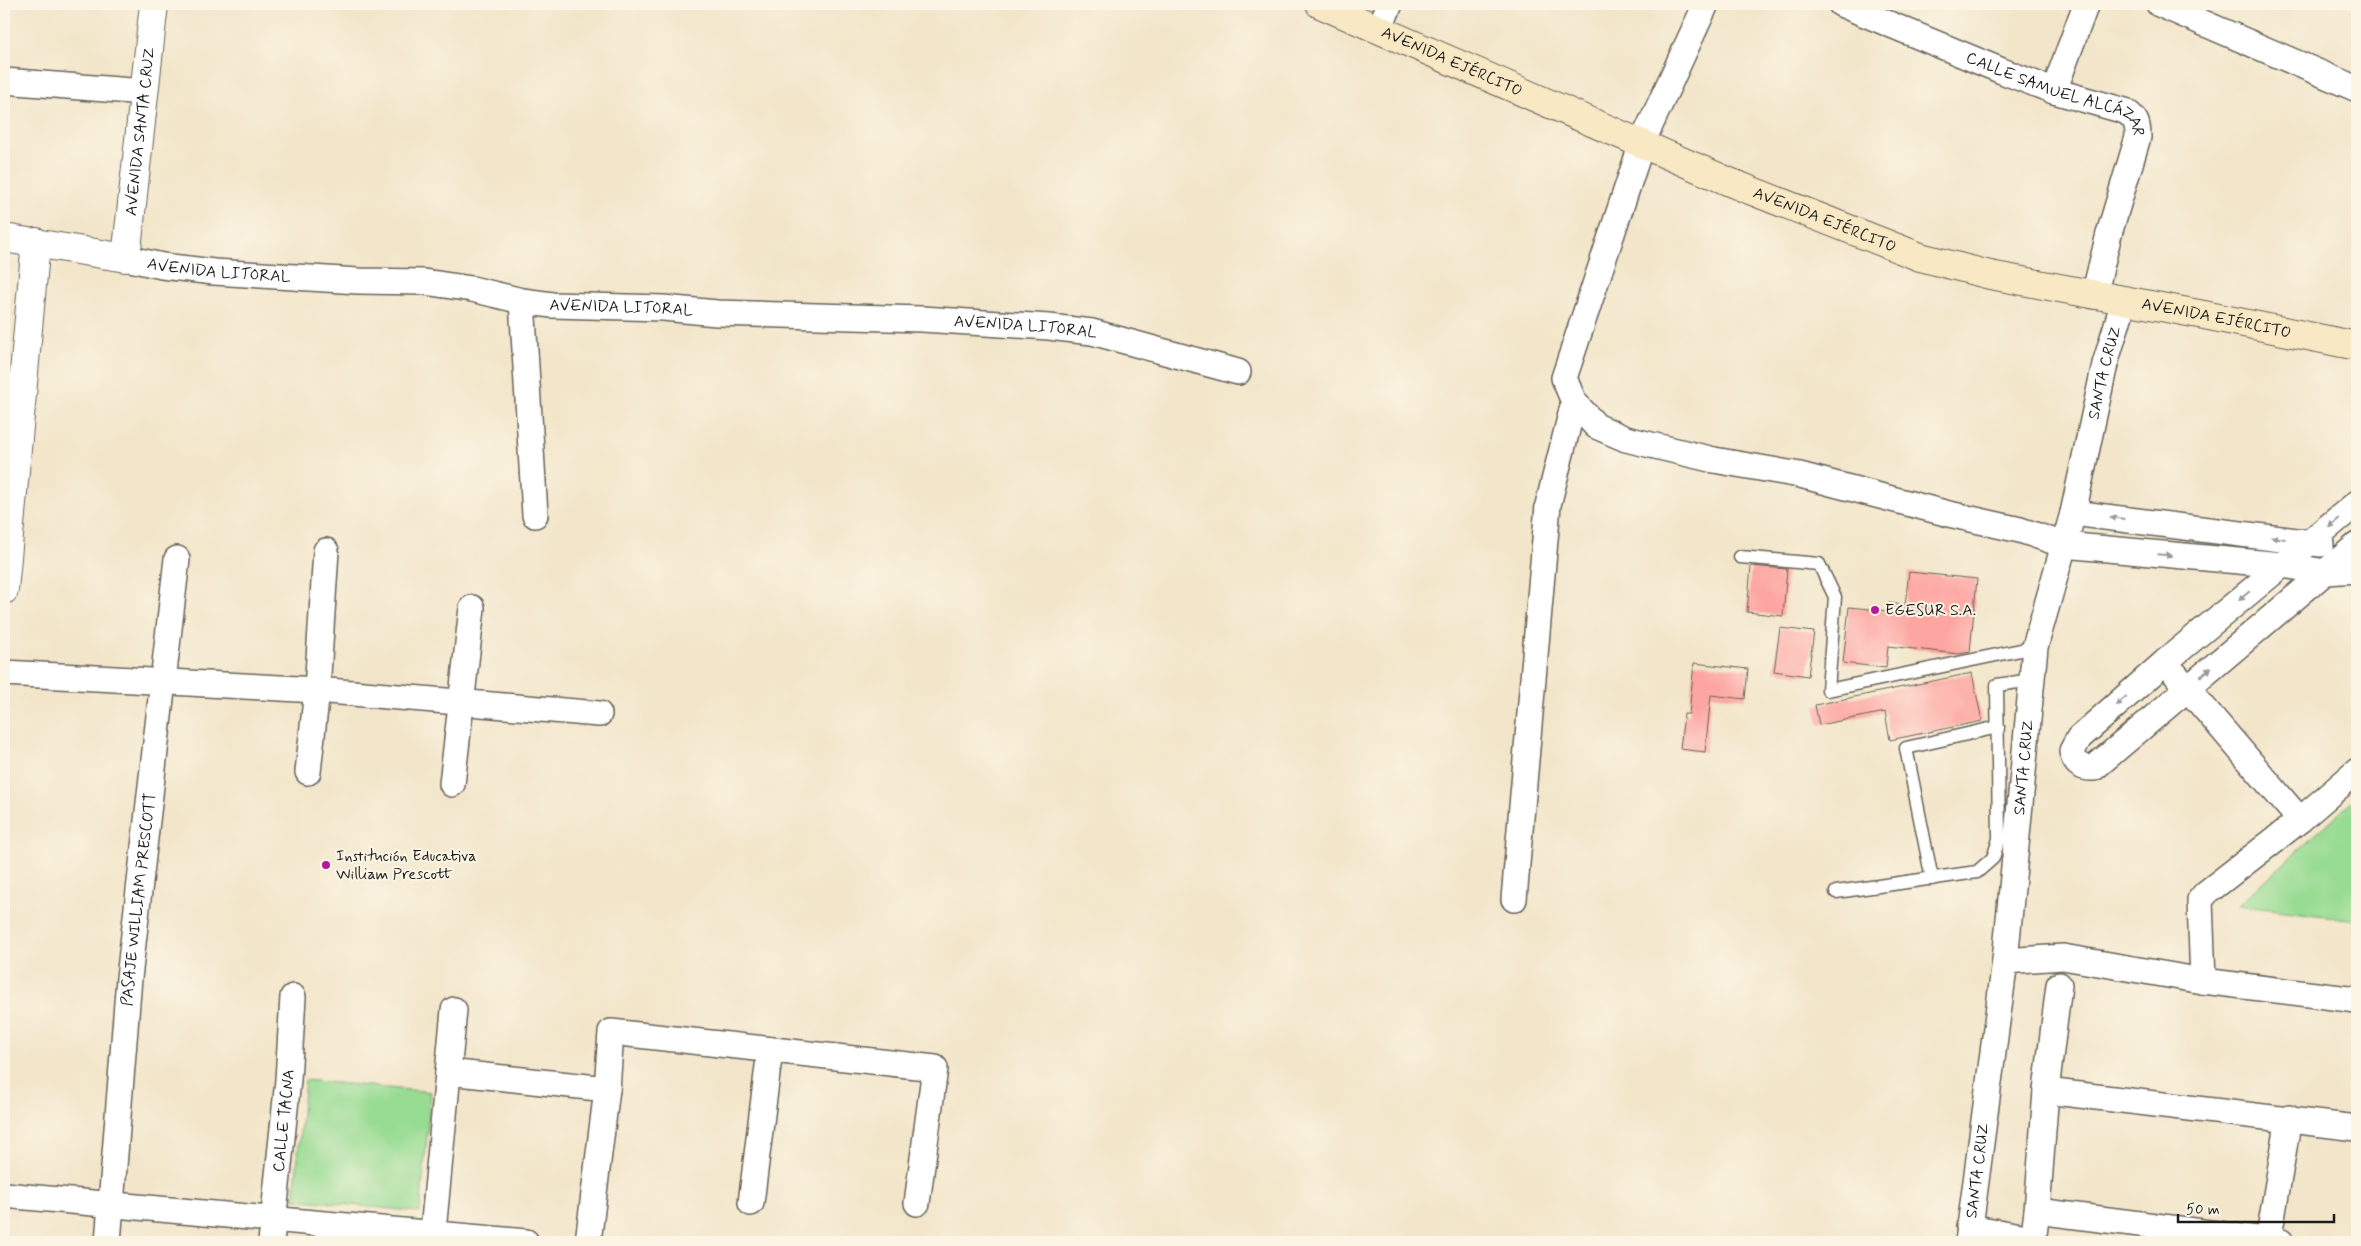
<svg xmlns="http://www.w3.org/2000/svg" width="2361" height="1246" viewBox="0 0 2361 1246" font-family="Mynerve,sans-serif">
<style>
.green{fill:#98db93;stroke:#5a7c58}
.building{fill:#fda5a1}
.lines{fill:none;stroke-linecap:round;stroke-linejoin:round}
.service-casing{stroke:#676259;stroke-width:15}
.minor-casing{stroke:#676259;stroke-width:28}
.tertiary-casing{stroke:#676259;stroke-width:30}
.secondary-casing{stroke:#676259;stroke-width:30}
.service{stroke:#fff;stroke-width:12}
.minor{stroke:#fff;stroke-width:25}
.tertiary{stroke:#fff;stroke-width:28}
.secondary{stroke:#f8e8c3;stroke-width:28}
.oneway{fill:#999}
.poi-dot{fill:#b5179e;stroke:#fcf5e5;stroke-width:2}
.labels{text-anchor:middle;dominant-baseline:central;stroke-width:4;stroke-linejoin:round;paint-order:stroke}
.street-label{font-size:16px;fill:#1c1c1c;stroke:#fcf5e5}
.poi-label{font-size:16px;fill:#1c1c1c;stroke:#fcf5e5;text-anchor:start}
</style>
<rect width="100%" height="100%" fill="#fcf5e5"/>
<filter id="ink" filterUnits="userSpaceOnUse"><feTurbulence type="fractalNoise" baseFrequency=".02" numOctaves="2"/><feDisplacementMap in="SourceGraphic" scale="10" xChannelSelector="R" yChannelSelector="G"/><feConvolveMatrix kernelMatrix="1 2 1 2 8 2 1 2 1" color-interpolation-filters="sRGB"/></filter>
<filter id="wash" filterUnits="userSpaceOnUse"><feTurbulence type="fractalNoise" baseFrequency=".0096" numOctaves="4" result="noise"/><feDisplacementMap in="SourceGraphic" scale="20" xChannelSelector="R" yChannelSelector="G"/><feGaussianBlur stdDeviation="1.12" result="paint"/><feColorMatrix in="noise" values="0 0 0 0 0 0 0 0 0 0 0 0 0 0 0 0 0 1.4 0 .05"/><feComposite in="paint" operator="in"/></filter>
<g filter="url(#wash)">
<rect width="100%" height="100%" fill="#f2e5c9"/>
<g class="green">
<polygon points="2357,797 2357,920 2238,905"/>
<polygon points="305,1080 431,1092 420,1212 294,1199"/>
</g>
<g id="blocks">
<g class="building">
<polygon points="1751,566 1787,569 1783,616 1747,612"/>
<polygon points="1909,572 1977,579 1970,652 1959,654 1888,646 1886,668 1843,663 1849,607 1888,611 1889,603 1905,605"/>
<polygon points="1780,628 1814,632 1808,676 1774,671"/>
<polygon points="1694,663 1748,669 1745,699 1711,695 1705,752 1680,749 1684,714 1689,714"/>
<polygon points="1972,673 1982,721 1890,740 1885,712 1819,725 1815,705"/>
</g>
</g>
</g>
<g filter="url(#ink)">
<use href="#blocks" fill-opacity="0" stroke="#676259" stroke-width="1"/>
<g class="lines">
<defs>
<g id="service">
<polyline points="1740,557 1819,564 1835,597 1828,690 2035,647"/>
<polyline points="1932,879 1906,748 1998,727"/>
<polyline points="1836,892 1977,872 1993,858 1999,839 1997,685 2032,680"/>
</g>
<g id="minor">
<polyline points="1706,4 1642,143 1564,378 1574,402 1596,426 1626,439 1714,460 1800,475 1949,514 2020,530 2064,545 2282,565 2326,572 2357,570"/>
<path id="s1" d="M1841,4L2002,71L2054,91L2125,111C2136,118 2138,124 2138,137L2109,234L2094,296"/>
<polyline points="2159,4 2357,89"/>
<polyline points="1379,29 1390,4"/>
<polyline points="4,81 144,92"/>
<polyline points="2054,91 2086,4"/>
<path id="s2" d="M126,258L162,266L214,272L358,281L424,282L472,289L522,301L552,305L663,308L717,313L922,319L1049,327L1092,332L1238,372"/>
<polyline points="522,301 535,515"/>
<path d="M2357,503L2165,662L2079,738L2072,751C2074,763 2081,769 2094,768L2357,545"/>
<polyline points="2073,513 2321,544"/>
<polyline points="4,673 317,690 599,714"/>
<polyline points="2176,675 2300,820"/>
<polyline points="308,772 317,690 326,551"/>
<polyline points="452,784 472,608"/>
<polyline points="1514,899 1548,505 1574,402"/>
<polyline points="2005,961 2063,957 2203,981 2357,1000"/>
<polyline points="2203,981 2200,900 2206,893 2300,820 2357,771"/>
<polyline points="448,1072 607,1089"/>
<polyline points="2046,1091 2357,1128"/>
<polyline points="4,1195 526,1242"/>
<polyline points="751,1203 770,1050"/>
<polyline points="2037,1211 2281,1242"/>
<polyline points="1969,1227 2033,1238"/>
<path id="s3" d="M108,1242L129,978L177,559"/>
<path id="s4" d="M271,1242L288,1080L293,997"/>
<polyline points="432,1242 454,1010"/>
<polyline points="588,1242 607,1089 611,1032 935,1068 917,1203"/>
<path id="s5" d="M1968,1242L2005,961L2035,647L2073,513L2105,364L2124,301"/>
<polyline points="2033,1242 2037,1211 2046,1091 2059,985"/>
<polyline points="2268,1242 2289,1118"/>
</g>
<g id="tertiary">
<path id="s6" d="M4,238L126,258L154,4"/>
<polyline points="4,590 36,242"/>
</g>
<g id="secondary">
<path id="s7" d="M1320,4L1732,183L1920,257L1990,275L2204,315L2357,346"/>
</g>
</defs>
<use href="#service" class="service-casing"/>
<use href="#minor" class="minor-casing"/>
<use href="#tertiary" class="tertiary-casing"/>
<use href="#secondary" class="secondary-casing"/>
<use href="#service" class="service"/>
<use href="#minor" class="minor"/>
<use href="#tertiary" class="tertiary"/>
<use href="#secondary" class="secondary"/>
</g>
<defs><path id="oneway-solid" d="M-6-.8H1V-3.2L6.5 0L1 3.2V.8H-6Z" transform="scale(1.25)"/></defs>
<g class="oneway">
<use href="#oneway-solid" transform="translate(2117 518) rotate(-173)"/>
<use href="#oneway-solid" transform="translate(2334 523) rotate(139)"/>
<use href="#oneway-solid" transform="translate(2278 538) rotate(-173)"/>
<use href="#oneway-solid" transform="translate(2165 555) rotate(5)"/>
<use href="#oneway-solid" transform="translate(2244 596) rotate(140)"/>
<use href="#oneway-solid" transform="translate(2206 672) rotate(-40)"/>
<use href="#oneway-solid" transform="translate(2121 701) rotate(139)"/>
</g>
</g>
<g class="poi-dot">
<circle cx="1875" cy="610" r="5"/>
<circle cx="326" cy="865" r="5"/>
</g>
<g class="labels">
<g class="street-label">
<text stroke="none"><textPath href="#s7" startOffset="144">AVENIDA EJÉRCITO</textPath></text>
<text stroke="none"><textPath href="#s1" startOffset="235">CALLE SAMUEL ALCÁZAR</textPath></text>
<text stroke="none"><textPath href="#s6" startOffset="251">AVENIDA SANTA CRUZ</textPath></text>
<text stroke="none"><textPath href="#s7" startOffset="549">AVENIDA EJÉRCITO</textPath></text>
<text stroke="none"><textPath href="#s2" startOffset="94">AVENIDA LITORAL</textPath></text>
<text stroke="none"><textPath href="#s2" startOffset="499">AVENIDA LITORAL</textPath></text>
<text stroke="none"><textPath href="#s7" startOffset="954">AVENIDA EJÉRCITO</textPath></text>
<text stroke="none"><textPath href="#s2" startOffset="904">AVENIDA LITORAL</textPath></text>
<text stroke="none"><textPath href="#s5" startOffset="882">SANTA CRUZ</textPath></text>
<text stroke="none"><textPath href="#s5" startOffset="478">SANTA CRUZ</textPath></text>
<text stroke="none"><textPath href="#s3" startOffset="344">PASAJE WILLIAM PRESCOTT</textPath></text>
<text stroke="none"><textPath href="#s4" startOffset="122">CALLE TACNA</textPath></text>
<text stroke="none"><textPath href="#s5" startOffset="72">SANTA CRUZ</textPath></text>
</g>
<g class="poi-label">
<text x="1885" y="610">EGESUR S.A.</text>
<text x="336" y="856">Institución Educativa<tspan x="336" dy="18">William Prescott</tspan></text>
</g>
</g>
<rect width="2361" height="1246" fill="none" stroke="#fcf5e5" stroke-width="20"/>
<path d="M2178 1214v8h156v-8" fill="none" stroke="#1c1c1c" stroke-width="2.5"/>
<text x="2186" y="1214" font-size="15" fill="#1c1c1c" stroke="#fcf5e5" stroke-width="4" paint-order="stroke">50 m</text>
</svg>
